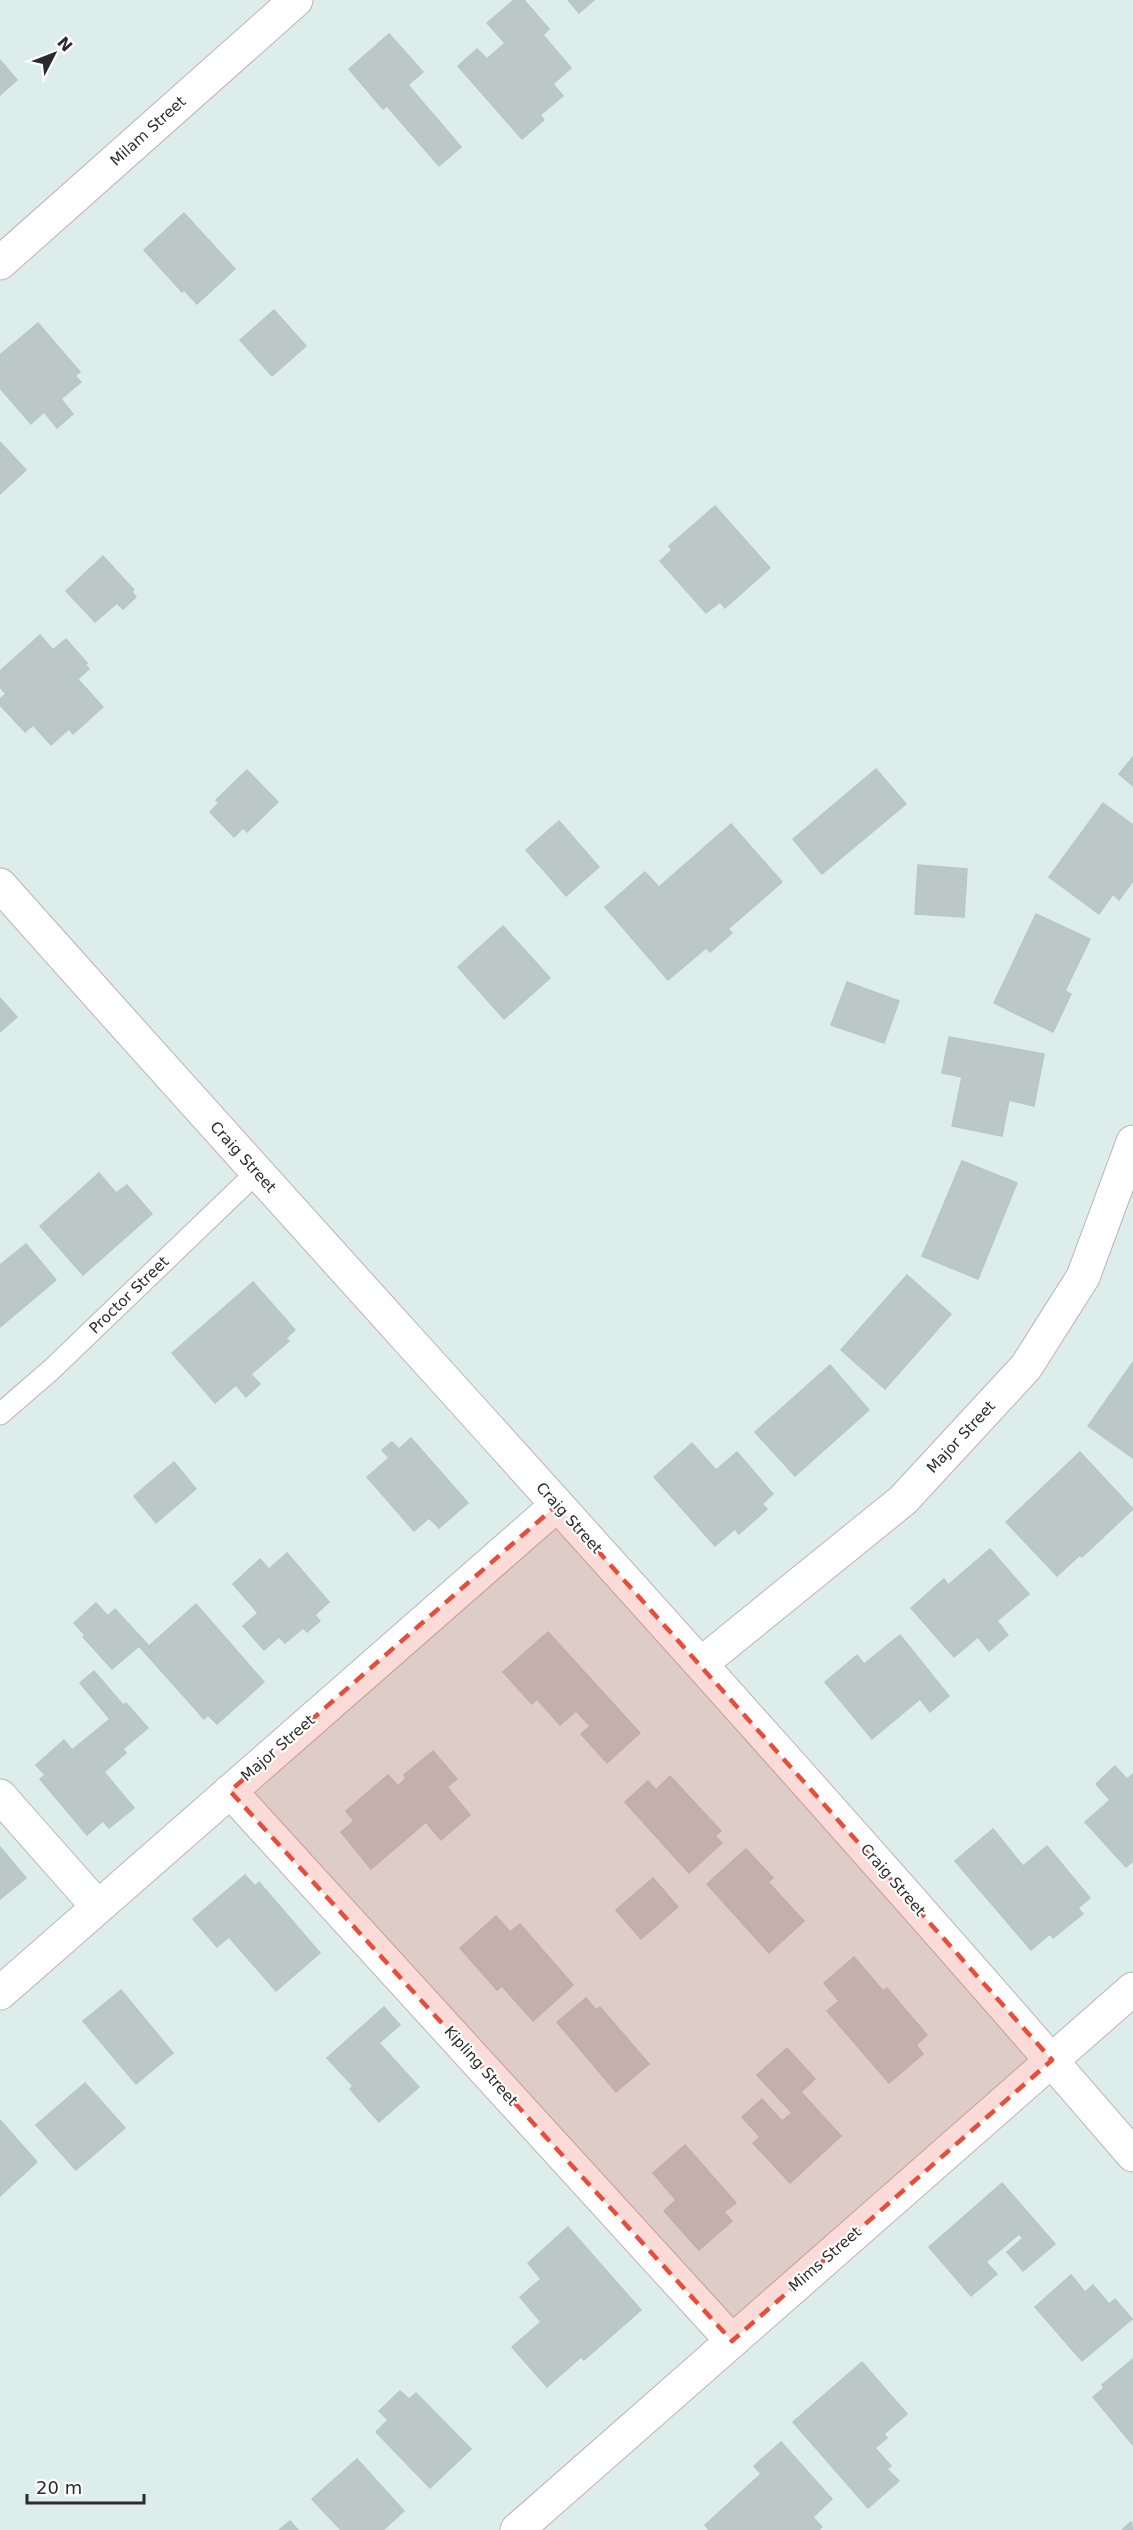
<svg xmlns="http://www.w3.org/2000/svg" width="1133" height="2530" viewBox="0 0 1133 2530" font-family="'DejaVu Sans',sans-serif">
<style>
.building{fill:#bcc8c7;stroke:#b6c8c7;stroke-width:1.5}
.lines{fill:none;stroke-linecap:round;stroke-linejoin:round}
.lane-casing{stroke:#bfb2b1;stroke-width:23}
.street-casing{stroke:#bfb2b1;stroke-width:35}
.secondary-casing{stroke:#bfb2b1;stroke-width:35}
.lane{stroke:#fff;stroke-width:21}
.street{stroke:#fff;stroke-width:33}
.secondary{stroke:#fff;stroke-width:33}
.marked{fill:#e74d39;fill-opacity:0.2;stroke:#e74d39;stroke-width:4.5;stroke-dasharray:12 8;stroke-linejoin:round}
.labels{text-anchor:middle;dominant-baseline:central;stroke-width:4.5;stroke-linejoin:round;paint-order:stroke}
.street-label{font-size:15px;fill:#2b2b2b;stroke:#fff}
</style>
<rect width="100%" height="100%" fill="#ddedeb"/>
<g class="building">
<polygon points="514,0 524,0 549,29 543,35 571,68 553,84 563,96 540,115 544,120 522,139 458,66 477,49 487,59 505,43 487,23"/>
<polygon points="568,0 594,0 579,13"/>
<polygon points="389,34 423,72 408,85 461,147 439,166 387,106 383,109 349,69"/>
<polygon points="0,60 17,80 0,95"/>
<polygon points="184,213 235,269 197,304 184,290 182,292 144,250"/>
<polygon points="274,310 306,346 272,376 240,340"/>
<polygon points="38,323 80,372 75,376 81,382 61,399 73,414 57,428 44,412 31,424 0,388 0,355"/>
<polygon points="0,442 26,470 0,494"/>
<polygon points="715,506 770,568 725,608 720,602 706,613 660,561 672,550 669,546"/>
<polygon points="103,556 134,590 132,592 136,597 123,609 117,603 95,622 66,591"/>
<polygon points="40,635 53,650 66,639 87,663 85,664 89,669 79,678 74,673 73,674 103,707 73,734 69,729 51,745 33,725 25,732 0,705 0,699 6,694 0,687 0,671"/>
<polygon points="1133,757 1133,786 1119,774"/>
<polygon points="876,769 906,804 822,874 793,839"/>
<polygon points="247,770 278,802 247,832 243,828 234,837 210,812 219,803 216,800"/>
<polygon points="1103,803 1133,825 1133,881 1119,900 1113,894 1099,914 1049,877"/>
<polygon points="559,821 599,867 566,896 526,850"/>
<polygon points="731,824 782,882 728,929 732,933 710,952 706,948 668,980 605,907 645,872 659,887"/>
<polygon points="918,865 967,869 964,917 915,914"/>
<polygon points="1036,914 1090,939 1065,991 1071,994 1053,1032 994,1003"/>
<polygon points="503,926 550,978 504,1019 458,967"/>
<polygon points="847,982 899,1001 884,1043 831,1025"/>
<polygon points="0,998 17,1017 0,1032"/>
<polygon points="949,1037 1044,1054 1034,1106 1009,1100 1002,1136 952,1126 962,1077 942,1073"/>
<polygon points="962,1161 1017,1183 978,1279 922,1256"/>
<polygon points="99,1173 116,1193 127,1185 152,1214 83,1275 40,1226"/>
<polygon points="26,1244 56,1280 0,1327 0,1265"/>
<polygon points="907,1275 951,1314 885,1389 841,1350"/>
<polygon points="253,1282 295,1330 286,1338 289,1341 251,1374 260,1384 246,1397 236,1385 215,1403 172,1353"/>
<polygon points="1133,1362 1133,1458 1088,1426"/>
<polygon points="830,1365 869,1410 795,1476 755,1432"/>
<polygon points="411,1438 468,1503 439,1528 429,1518 414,1531 367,1477 389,1458 382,1450 392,1442 399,1449"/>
<polygon points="692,1443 716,1470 737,1452 773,1494 762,1504 767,1509 739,1534 735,1529 715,1546 654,1477"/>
<polygon points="1080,1452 1133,1509 1082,1557 1080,1555 1057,1576 1006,1522"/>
<polygon points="174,1462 196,1489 156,1523 134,1496"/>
<polygon points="990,1549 1029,1594 997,1621 1008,1635 989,1651 978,1637 954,1657 911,1608 944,1579 948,1585"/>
<polygon points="287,1553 329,1602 315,1615 320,1621 307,1632 303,1628 285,1643 279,1637 264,1650 243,1626 258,1613 233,1584 260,1559 269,1569"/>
<polygon points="96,1603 108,1616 115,1609 149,1646 196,1604 264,1682 217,1724 208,1715 204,1719 139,1646 112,1669 83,1637 85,1635 74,1623"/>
<polygon points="548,1632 640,1733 607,1763 581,1734 590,1726 576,1711 560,1725 537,1699 532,1704 503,1672"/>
<polygon points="900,1635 949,1696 930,1712 920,1699 872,1739 825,1682 857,1655 864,1664"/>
<polygon points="94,1671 123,1705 126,1703 148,1728 123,1749 126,1753 104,1772 134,1808 109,1828 103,1821 87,1835 40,1779 45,1775 36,1765 64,1740 72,1750 110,1719 80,1683"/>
<polygon points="433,1751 457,1779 447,1787 470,1815 441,1840 426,1822 371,1869 341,1832 354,1821 346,1811 388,1775 398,1786 406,1778 404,1775"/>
<polygon points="1115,1766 1127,1779 1133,1774 1133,1861 1126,1867 1085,1822 1110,1800 1096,1784"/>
<polygon points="670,1776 721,1831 715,1836 722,1843 689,1873 625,1802 648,1781 656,1790"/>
<polygon points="993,1829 1023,1866 1047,1846 1090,1898 1078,1908 1083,1914 1053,1938 1050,1934 1031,1950 955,1861"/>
<polygon points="0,1847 26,1878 0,1899"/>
<polygon points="746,1849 773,1878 768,1882 804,1921 769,1953 707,1884"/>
<polygon points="245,1875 255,1886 259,1882 320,1953 276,1991 229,1937 217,1947 193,1919"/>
<polygon points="653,1878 678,1907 641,1939 616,1910"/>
<polygon points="496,1916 510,1932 520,1924 573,1985 533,2021 502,1986 497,1990 460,1948"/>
<polygon points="854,1957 883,1991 887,1988 927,2035 916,2045 923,2054 889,2083 827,2011 839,2001 824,1983"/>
<polygon points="121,1990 173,2053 136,2084 83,2021"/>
<polygon points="586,1998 596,2010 600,2007 649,2064 616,2092 557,2022"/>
<polygon points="384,2007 400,2025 379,2043 419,2087 379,2122 350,2089 353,2086 327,2058"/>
<polygon points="787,2048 815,2079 801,2092 841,2136 790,2183 753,2143 760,2137 742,2117 762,2099 782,2121 792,2113 757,2075"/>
<polygon points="85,2083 125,2128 76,2170 36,2125"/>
<polygon points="0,2120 37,2162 0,2196"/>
<polygon points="685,2145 736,2203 724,2212 732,2221 699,2250 664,2211 676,2200 653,2173"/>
<polygon points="1002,2183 1055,2244 1023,2271 1007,2252 1023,2238 1019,2234 986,2262 997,2274 971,2296 929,2247"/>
<polygon points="568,2227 641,2310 584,2360 581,2357 547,2387 512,2347 541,2322 520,2297 541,2279 528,2263"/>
<polygon points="1071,2275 1085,2292 1093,2285 1109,2304 1115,2299 1132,2319 1082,2361 1035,2307"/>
<polygon points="1133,2359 1133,2445 1093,2397 1104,2388 1102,2385"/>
<polygon points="862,2362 907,2414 884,2434 887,2438 875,2448 891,2466 887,2469 899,2481 868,2508 793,2422"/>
<polygon points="400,2391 409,2399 416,2393 471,2449 430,2488 376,2432 388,2420 379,2411"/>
<polygon points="781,2442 832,2499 813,2517 822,2527 819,2530 709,2530 705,2525 761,2474 754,2466"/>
<polygon points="357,2459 404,2511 383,2530 341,2530 312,2499"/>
<polygon points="290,2521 298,2530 279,2530"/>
<polygon points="1131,2522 1133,2530 1122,2530"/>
</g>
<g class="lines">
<defs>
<polyline id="lane" points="0,1414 51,1370 256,1173"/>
<g id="street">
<polyline points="702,1663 903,1500 1026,1367 1083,1277 1133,1142"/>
<polyline points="230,1791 732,2341"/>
<polyline points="0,1796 98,1907"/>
<polyline points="0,1993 557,1505"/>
<polyline points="517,2530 1133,1989"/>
</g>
<g id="secondary">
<polyline points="0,263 296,0"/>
<path d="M0,885C377,1309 763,1725 1133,2155"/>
</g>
</defs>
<use href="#lane" class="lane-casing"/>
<use href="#street" class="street-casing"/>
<use href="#secondary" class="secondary-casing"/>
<use href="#lane" class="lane"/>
<use href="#street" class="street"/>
<use href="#secondary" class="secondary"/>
</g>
<path class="marked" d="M557,1505L1052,2060L732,2341L230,1791Z"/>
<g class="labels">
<g class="street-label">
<text transform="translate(148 131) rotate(-42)">Milam Street</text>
<text transform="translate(243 1157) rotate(48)">Craig Street</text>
<text transform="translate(129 1295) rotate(-44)">Proctor Street</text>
<text transform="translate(961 1437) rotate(-47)">Major Street</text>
<text transform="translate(569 1518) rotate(48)">Craig Street</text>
<text transform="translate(278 1748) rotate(-41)">Major Street</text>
<text transform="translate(893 1880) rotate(49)">Craig Street</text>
<text transform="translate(481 2066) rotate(48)">Kipling Street</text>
<text transform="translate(825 2259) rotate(-41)">Mims Street</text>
</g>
</g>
<g transform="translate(54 54) rotate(48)" stroke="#ffffff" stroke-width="4.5" paint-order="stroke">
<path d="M0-4.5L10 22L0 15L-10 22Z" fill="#2b2b2b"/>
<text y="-9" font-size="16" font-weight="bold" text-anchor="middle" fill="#2b2b2b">N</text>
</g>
<path d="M27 2494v9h117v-9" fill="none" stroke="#2b2b2b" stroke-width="3"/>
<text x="36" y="2494" font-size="18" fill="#2b2b2b" stroke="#ffffff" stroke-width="4.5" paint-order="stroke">20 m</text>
</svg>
